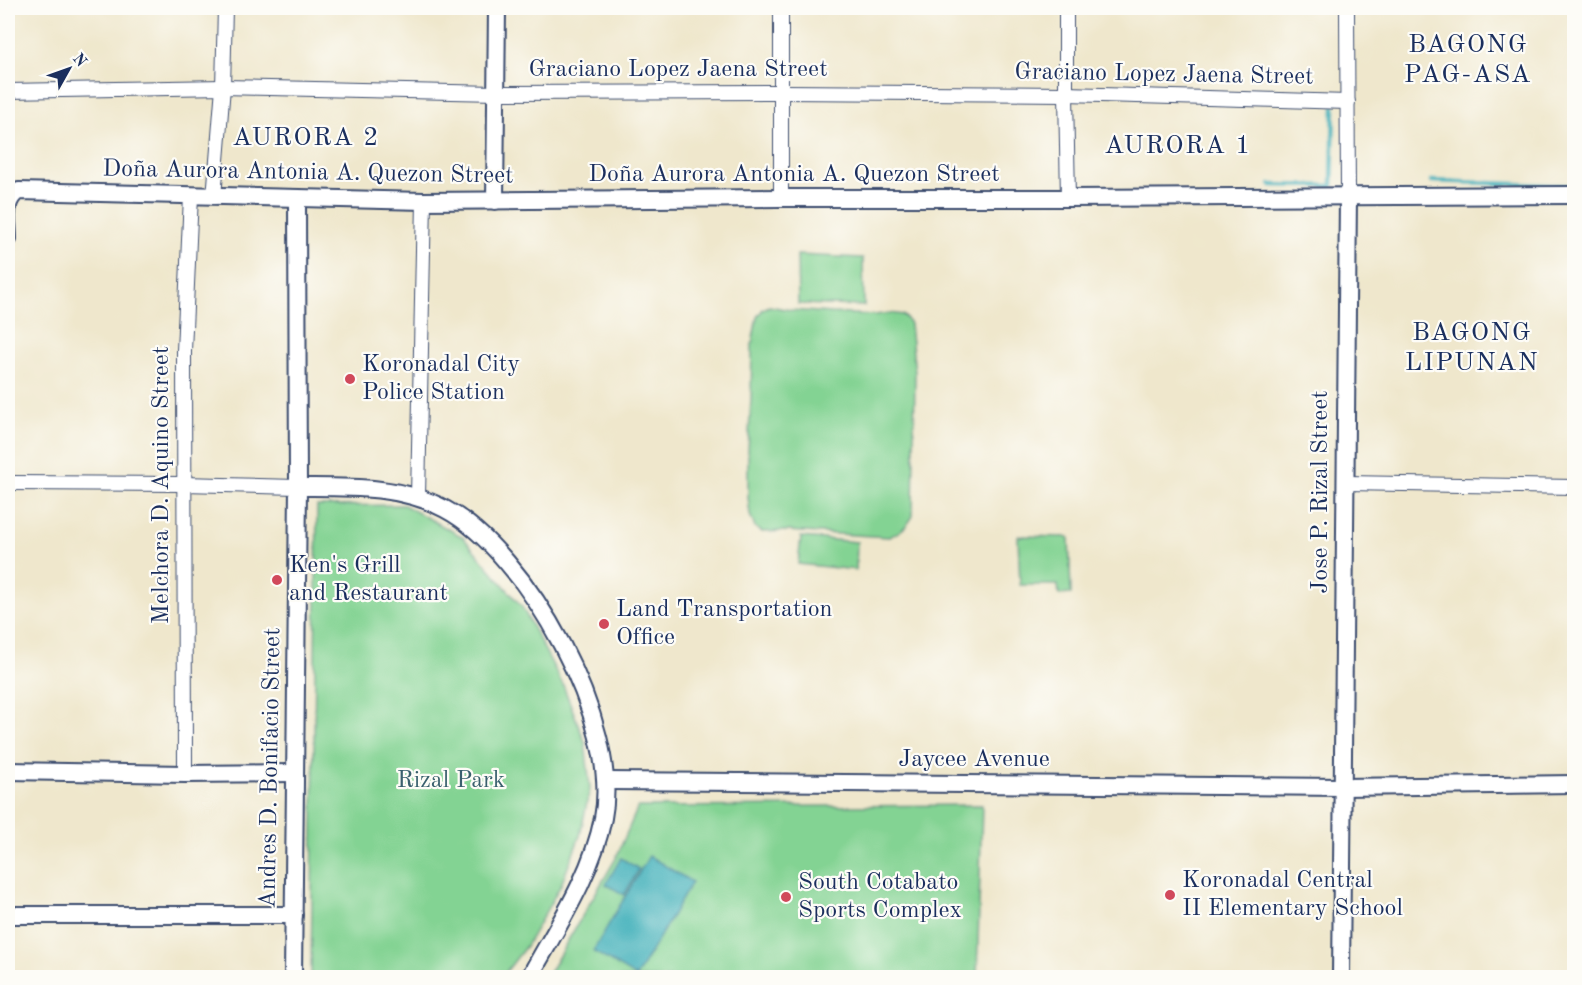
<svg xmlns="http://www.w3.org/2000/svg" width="1582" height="985" viewBox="0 0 1582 985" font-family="'Old Standard TT',serif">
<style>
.green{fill:#83d393;stroke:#4f8178;stroke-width:1.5}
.water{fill:#3eafb9;stroke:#2c6f8c;stroke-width:1.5}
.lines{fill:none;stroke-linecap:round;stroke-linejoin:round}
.stream{stroke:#3eafb9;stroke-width:4.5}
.minor-casing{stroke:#3b4b6e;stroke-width:16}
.tertiary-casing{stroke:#3b4b6e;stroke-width:20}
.minor{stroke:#fff;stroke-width:14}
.tertiary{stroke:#fff;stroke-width:16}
.poi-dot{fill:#d1495b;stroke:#fdfcf7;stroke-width:2}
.labels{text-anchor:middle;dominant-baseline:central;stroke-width:4.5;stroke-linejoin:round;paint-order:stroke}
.street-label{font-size:24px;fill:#1b2f5e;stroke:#fdfcf7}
.poi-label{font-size:24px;fill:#1b2f5e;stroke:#fdfcf7;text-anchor:start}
.park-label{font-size:24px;fill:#3a606e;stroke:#fdfcf7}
.neighbourhood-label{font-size:26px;letter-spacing:1.5px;fill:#1b2f5e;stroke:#fdfcf7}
</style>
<rect width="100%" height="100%" fill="#fdfcf7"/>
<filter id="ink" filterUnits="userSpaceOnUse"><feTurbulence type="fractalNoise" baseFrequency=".0167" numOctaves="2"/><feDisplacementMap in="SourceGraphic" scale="12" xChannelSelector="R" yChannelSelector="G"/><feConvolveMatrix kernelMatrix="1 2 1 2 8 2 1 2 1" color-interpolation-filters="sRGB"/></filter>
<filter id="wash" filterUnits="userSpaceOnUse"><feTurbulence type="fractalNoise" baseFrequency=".008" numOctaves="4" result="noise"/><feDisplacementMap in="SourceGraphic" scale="24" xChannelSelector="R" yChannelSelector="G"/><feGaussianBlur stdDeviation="1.35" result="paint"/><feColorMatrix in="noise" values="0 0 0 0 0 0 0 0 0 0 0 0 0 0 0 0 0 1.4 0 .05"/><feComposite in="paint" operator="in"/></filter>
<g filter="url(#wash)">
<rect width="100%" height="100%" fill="#efe7cc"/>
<g class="green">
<polygon points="797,255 863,258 864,306 798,304"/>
<path d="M769,306L791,310L831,313L875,315L890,313L903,315L907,319L910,324L915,373L913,516C907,527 900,532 889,537L786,531L762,532L755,527L750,515L748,497V450L751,399L752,344L757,317L763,309Z"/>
<polygon points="404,505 463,537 522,607 563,685 585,742 590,788 580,836 561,885 526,946 502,977 311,977 317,506"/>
<polygon points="1018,536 1069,537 1071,594 1059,595 1058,585 1020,585"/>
<polygon points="801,537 857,542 856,570 798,564"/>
<polygon points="982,805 977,977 546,978 615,860 638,807"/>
</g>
<g class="water">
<polygon points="649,856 692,882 636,977 593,951"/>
<polygon points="621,858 639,869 624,895 606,884"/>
</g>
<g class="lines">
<g class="stream">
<polyline points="1431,181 1574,186"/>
<polyline points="1271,185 1332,186 1334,107"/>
</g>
</g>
</g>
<g filter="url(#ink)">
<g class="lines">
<defs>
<g id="minor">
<polyline points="1066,8 1066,94 1068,198"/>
<polyline points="1347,8 1348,196"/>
<polyline points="8,91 223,87 497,93 781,92 1066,94 1348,102"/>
<polyline points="214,197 223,87 225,8"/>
<polyline points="781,198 781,8"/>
<polyline points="8,483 183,484 298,487"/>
<polyline points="1346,483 1574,487"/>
<polyline points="418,497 424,201"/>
<polyline points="185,774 184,351 191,196"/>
</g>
<g id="tertiary">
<polyline points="495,201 497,8"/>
<path d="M8,239C8,222 2,200 19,191L424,201L781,198H1068L1574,195"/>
<path d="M298,487C347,487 401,485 445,509C527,552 622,725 603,818C592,875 557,927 529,978"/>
<polyline points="8,771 185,774 295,773"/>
<polyline points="606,781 1342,787 1574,784"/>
<polyline points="8,915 294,915"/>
<polyline points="293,978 298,487 297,199"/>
<polyline points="1341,978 1348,196"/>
</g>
</defs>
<use href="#minor" class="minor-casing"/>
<use href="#tertiary" class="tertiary-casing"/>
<use href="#minor" class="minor"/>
<use href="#tertiary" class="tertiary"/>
</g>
</g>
<g class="poi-dot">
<circle cx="350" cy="379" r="6"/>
<circle cx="277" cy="580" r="6"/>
<circle cx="604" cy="624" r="6"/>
<circle cx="1170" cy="895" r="6"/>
<circle cx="786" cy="897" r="6"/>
</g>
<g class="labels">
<g class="street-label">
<text x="678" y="70">Graciano Lopez Jaena Street</text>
<text transform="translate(1164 75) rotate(1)">Graciano Lopez Jaena Street</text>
<text transform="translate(308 173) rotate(1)">Doña Aurora Antonia A. Quezon Street</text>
<text x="794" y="175">Doña Aurora Antonia A. Quezon Street</text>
<text transform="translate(162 485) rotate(-90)">Melchora D. Aquino Street</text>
<text transform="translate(1321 492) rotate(-90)">Jose P. Rizal Street</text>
<text x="974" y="760">Jaycee Avenue</text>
<text transform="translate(271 768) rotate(-89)">Andres D. Bonifacio Street</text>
</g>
<g class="poi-label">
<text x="362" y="365">Koronadal City<tspan x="362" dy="28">Police Station</tspan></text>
<text x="289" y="566">Ken's Grill<tspan x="289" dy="28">and Restaurant</tspan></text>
<text x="616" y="610">Land Transportation<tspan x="616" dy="28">Office</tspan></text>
<text x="1182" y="881">Koronadal Central<tspan x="1182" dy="28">II Elementary School</tspan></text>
<text x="798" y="883">South Cotabato<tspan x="798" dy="28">Sports Complex</tspan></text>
</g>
<g class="park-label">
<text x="451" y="781">Rizal Park</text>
</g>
<g class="neighbourhood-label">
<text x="1468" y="45">BAGONG<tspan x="1468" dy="30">PAG-ASA</tspan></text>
<text x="306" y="138">AURORA 2</text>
<text x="1178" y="146">AURORA 1</text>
<text x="1472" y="333">BAGONG<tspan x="1472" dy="30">LIPUNAN</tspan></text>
</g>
</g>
<rect width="1582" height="985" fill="none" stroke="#fdfcf7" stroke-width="30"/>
<g transform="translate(69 69) rotate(50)" stroke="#fdfcf7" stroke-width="4.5" paint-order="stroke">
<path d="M0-4.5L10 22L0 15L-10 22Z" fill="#1b2f5e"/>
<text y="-9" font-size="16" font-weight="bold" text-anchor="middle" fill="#1b2f5e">N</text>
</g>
</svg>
